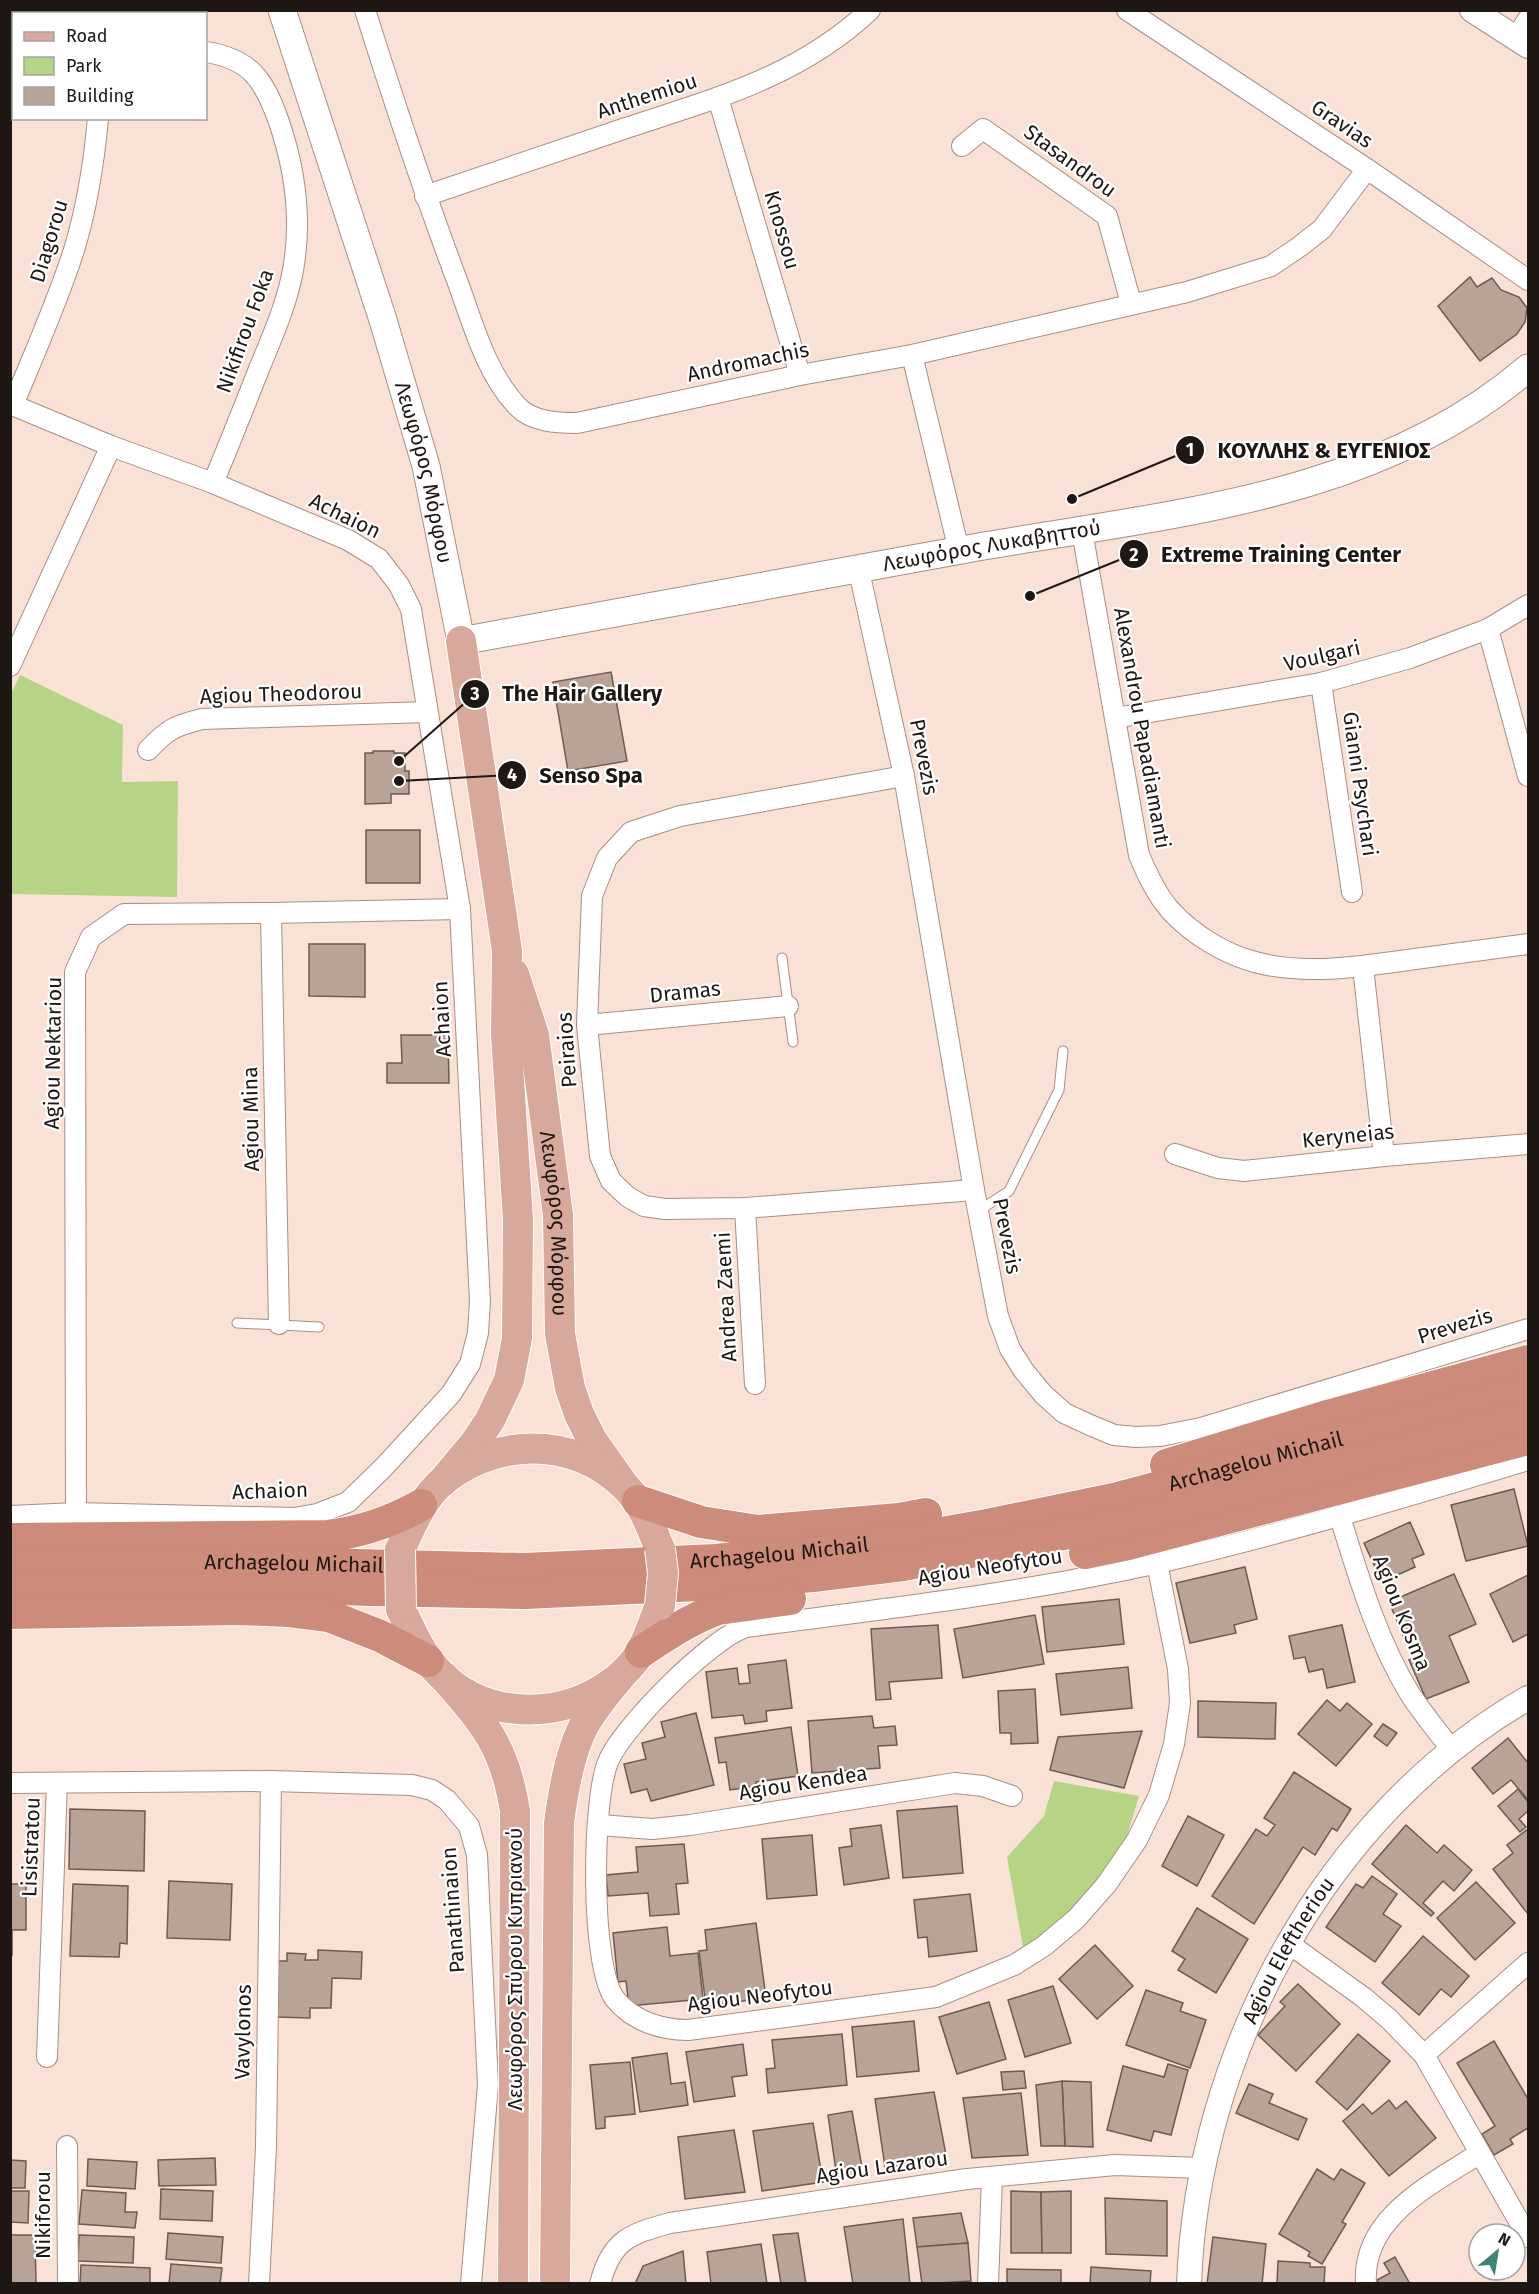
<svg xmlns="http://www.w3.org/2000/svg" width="1539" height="2294" viewBox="0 0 1539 2294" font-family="'Fira Sans',sans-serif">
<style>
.green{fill:#b6d485}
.building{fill:#b8a396;stroke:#6e5b4f;stroke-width:1.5}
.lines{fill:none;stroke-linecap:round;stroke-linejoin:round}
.service-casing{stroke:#a68f85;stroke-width:11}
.minor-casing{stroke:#a68f85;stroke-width:22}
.tertiary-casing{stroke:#a68f85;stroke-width:26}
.secondary-casing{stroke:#a68f85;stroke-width:29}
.primary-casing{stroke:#fff;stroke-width:32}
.trunk-casing{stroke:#fff;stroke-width:34}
.service{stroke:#fff;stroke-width:9}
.minor{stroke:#fff;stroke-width:20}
.tertiary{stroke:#fff;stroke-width:24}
.secondary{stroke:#fff;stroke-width:27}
.primary{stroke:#d9a89c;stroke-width:30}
.trunk{stroke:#cc8b7b;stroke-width:32}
.primary-bridge-casing{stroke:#fff;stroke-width:32;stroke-linecap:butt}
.primary-bridge{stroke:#d9a89c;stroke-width:30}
.labels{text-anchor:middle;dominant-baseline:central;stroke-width:4.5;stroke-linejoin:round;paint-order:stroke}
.street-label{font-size:21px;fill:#1f1713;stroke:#fff}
.leader{fill:none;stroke:#1f1713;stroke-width:2}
.callout-dot{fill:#1f1713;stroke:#fff;stroke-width:2}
.mark-label{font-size:18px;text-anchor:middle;font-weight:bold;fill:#fff}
.callout-label{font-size:22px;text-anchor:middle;font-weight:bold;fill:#1f1713;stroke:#fff;stroke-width:4.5;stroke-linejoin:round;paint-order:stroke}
</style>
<rect width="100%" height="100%" fill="#fae1d6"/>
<g class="green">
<polygon points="20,675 123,725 122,782 178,781 177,897 11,894 10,696"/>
<polygon points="1054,1781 1139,1796 1125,1843 1080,1909 1023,1947 1007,1857 1044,1816"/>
</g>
<g class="building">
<polygon points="1470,277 1477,287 1492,278 1501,290 1519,297 1527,308 1525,322 1517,334 1480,361 1438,306"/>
<polygon points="611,672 627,761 568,771 553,682"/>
<polygon points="373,751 394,751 394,753 405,753 405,771 409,771 409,794 391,794 391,803 365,804 365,753 373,753"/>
<rect x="366" y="830" width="54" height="53"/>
<polygon points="309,944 365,944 365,997 309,996"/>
<polygon points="401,1035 448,1035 449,1083 387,1083 387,1063 402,1063"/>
<polygon points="1514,1489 1528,1546 1466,1561 1451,1505"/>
<polygon points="1410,1522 1424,1554 1412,1559 1415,1567 1382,1582 1364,1543"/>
<polygon points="1245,1567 1257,1619 1234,1625 1236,1633 1190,1643 1176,1583"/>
<polygon points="1454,1574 1476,1624 1449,1636 1469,1682 1426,1699 1409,1660 1423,1654 1414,1634 1404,1638 1389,1602"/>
<polygon points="1528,1575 1528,1634 1513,1642 1490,1594"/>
<polygon points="1119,1599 1124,1644 1047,1652 1042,1607"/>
<polygon points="1035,1615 1044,1664 963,1678 954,1629"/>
<polygon points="938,1625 942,1678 889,1682 891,1699 876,1700 871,1629"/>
<polygon points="1342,1625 1355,1682 1327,1688 1323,1669 1309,1672 1305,1657 1294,1659 1289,1636"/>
<polygon points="786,1660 792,1708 766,1711 767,1721 745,1724 743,1715 712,1718 706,1672 737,1668 739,1684 750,1683 748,1665"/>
<polygon points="1128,1667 1132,1708 1061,1715 1056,1674"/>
<polygon points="1035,1689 1038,1743 1011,1744 1011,1733 1000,1733 998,1691"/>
<polygon points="1327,1700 1340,1711 1347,1703 1372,1724 1336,1766 1298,1734"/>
<polygon points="1198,1701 1276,1703 1275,1739 1198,1737"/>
<polygon points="696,1713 714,1785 651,1801 647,1789 631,1793 624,1764 646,1759 642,1743 665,1737 661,1722"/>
<polygon points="872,1716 874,1728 895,1726 897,1745 878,1746 880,1768 812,1773 808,1721"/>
<polygon points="1383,1724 1397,1733 1387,1746 1374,1736"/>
<polygon points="791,1727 798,1776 756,1782 756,1786 730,1790 726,1762 719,1763 715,1738"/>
<polygon points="1142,1731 1124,1788 1050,1770 1058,1737"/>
<polygon points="1508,1738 1528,1763 1528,1800 1511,1780 1493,1794 1472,1768"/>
<polygon points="1294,1772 1351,1809 1337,1831 1332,1828 1315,1855 1303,1847 1254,1924 1212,1896 1256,1829 1267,1836 1275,1825 1264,1818"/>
<polygon points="1518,1789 1528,1802 1528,1811 1519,1819 1526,1827 1520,1832 1498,1806"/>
<polygon points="957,1806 963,1873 903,1878 897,1811"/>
<polygon points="70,1809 145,1811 144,1871 69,1869"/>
<polygon points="1188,1816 1224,1835 1197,1886 1162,1866"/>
<polygon points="881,1825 889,1878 844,1885 839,1848 852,1846 850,1829"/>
<polygon points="1406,1825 1437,1853 1444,1845 1472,1870 1454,1891 1443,1881 1423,1903 1434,1913 1431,1916 1372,1864"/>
<polygon points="1528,1829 1528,1914 1493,1869 1513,1853 1507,1845"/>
<polygon points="812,1835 817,1895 767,1899 762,1839"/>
<polygon points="684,1844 688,1883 676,1884 679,1914 650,1916 648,1893 608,1896 606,1875 638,1872 636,1847"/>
<polygon points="1372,1876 1397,1894 1383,1914 1401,1926 1375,1962 1326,1927 1356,1884 1363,1888"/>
<polygon points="169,1881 232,1884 230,1940 167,1938"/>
<polygon points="1476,1882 1515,1923 1475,1960 1437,1918"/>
<polygon points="10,1884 26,1884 26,1930 12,1930 12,1956"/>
<polygon points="73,1884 128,1886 127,1944 120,1943 119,1957 70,1956"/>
<polygon points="970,1894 977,1951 929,1957 927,1937 918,1938 914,1900"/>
<polygon points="1197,1908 1248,1939 1216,1993 1178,1970 1185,1959 1172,1951"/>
<polygon points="756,1923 766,1998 706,2006 699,1951 707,1950 705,1930"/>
<polygon points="667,1927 670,1956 698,1953 703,1999 629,2006 626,1981 618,1982 613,1933"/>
<polygon points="1423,1936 1469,1976 1451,1997 1441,1989 1419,2015 1382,1983"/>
<polygon points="1095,1945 1133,1986 1097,2019 1059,1979"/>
<polygon points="318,1950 362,1952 361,1979 332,1978 331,2008 310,2008 310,2018 275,2017 276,1961 287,1961 287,1953 306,1954 305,1960 318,1960"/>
<polygon points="1298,1984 1340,2024 1296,2071 1258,2035 1285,2006 1280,2002"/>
<polygon points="1053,1986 1071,2043 1025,2057 1008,2000"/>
<polygon points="1146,1990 1183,2003 1180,2011 1206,2020 1190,2068 1126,2045"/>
<polygon points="989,2002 1006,2059 957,2074 939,2017"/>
<polygon points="914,2021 919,2071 857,2077 852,2027"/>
<polygon points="842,2034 847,2085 768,2093 766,2069 775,2068 772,2040"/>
<polygon points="1358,2034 1390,2061 1347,2110 1316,2082"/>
<polygon points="1494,2041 1528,2099 1528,2128 1510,2139 1513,2144 1494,2155 1482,2134 1495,2126 1457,2063"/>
<polygon points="743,2044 747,2075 732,2077 735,2096 694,2102 686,2052"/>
<polygon points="667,2053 671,2084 685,2082 688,2105 640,2112 632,2058"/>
<polygon points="630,2062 635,2114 605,2117 605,2128 596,2129 590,2065"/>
<polygon points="1168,2064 1188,2070 1171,2135 1154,2131 1151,2141 1107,2130 1123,2066 1164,2077"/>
<polygon points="1024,2071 1026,2088 1003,2090 1001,2072"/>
<polygon points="1062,2081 1091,2082 1093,2147 1065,2146"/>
<polygon points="1062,2081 1065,2146 1041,2146 1036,2085"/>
<polygon points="1249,2084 1273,2094 1269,2103 1307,2119 1298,2140 1236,2113"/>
<polygon points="934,2092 947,2160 885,2167 875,2099"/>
<polygon points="1021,2093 1028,2155 972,2158 963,2098"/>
<polygon points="1389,2100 1396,2109 1406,2101 1436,2138 1389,2176 1343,2121 1363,2104 1372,2114"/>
<polygon points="852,2111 863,2173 837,2178 828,2115"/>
<polygon points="813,2123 823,2182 762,2191 753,2131"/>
<polygon points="734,2130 745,2192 685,2199 678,2137"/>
<polygon points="215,2158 216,2185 159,2186 158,2160"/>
<polygon points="88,2159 137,2162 135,2189 87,2186"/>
<polygon points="10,2160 26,2161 25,2188 10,2188"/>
<polygon points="1317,2169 1334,2180 1341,2169 1365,2183 1342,2222 1346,2224 1322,2264 1308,2256 1310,2252 1279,2234"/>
<polygon points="161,2189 213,2191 212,2221 160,2219"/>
<polygon points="82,2190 126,2193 125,2212 137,2212 135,2228 79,2224"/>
<polygon points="10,2191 29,2191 28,2223 10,2222"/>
<polygon points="1011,2191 1041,2192 1042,2253 1011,2253"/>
<polygon points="1071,2191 1071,2253 1042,2253 1041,2192"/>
<polygon points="1105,2198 1167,2201 1167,2256 1106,2254"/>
<polygon points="961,2213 968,2243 917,2247 913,2218"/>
<polygon points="903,2219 910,2284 853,2284 844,2227"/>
<polygon points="168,2233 223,2237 221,2263 166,2259"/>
<polygon points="798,2233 806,2284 781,2284 773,2235"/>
<polygon points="10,2235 35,2235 36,2284 10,2284"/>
<polygon points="79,2235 134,2237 133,2263 78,2261"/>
<polygon points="1213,2237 1266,2244 1262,2284 1207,2284"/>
<polygon points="968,2243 971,2281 922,2284 917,2247"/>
<polygon points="761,2244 767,2284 711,2284 707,2252"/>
<polygon points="683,2251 686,2284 635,2284 643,2266"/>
<polygon points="1395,2257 1410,2284 1379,2284 1377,2280 1390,2273 1384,2263"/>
<polygon points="1278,2261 1310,2263 1310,2267 1325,2267 1324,2284 1277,2284"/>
<polygon points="171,2264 222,2268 220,2284 169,2284"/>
<polygon points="81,2265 150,2268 150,2284 80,2284"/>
<polygon points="1091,2267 1151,2271 1150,2284 1090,2284"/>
<polygon points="1007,2269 1061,2270 1061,2284 1007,2284"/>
</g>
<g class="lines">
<defs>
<g id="service">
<polyline points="782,958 793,1042"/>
<polyline points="978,1211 1009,1191 1059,1090 1063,1051"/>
<polyline points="237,1323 319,1327"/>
</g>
<g id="minor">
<polyline points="94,10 95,14"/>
<path d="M365,10C394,102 424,193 458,283C473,324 486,373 517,406C532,422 557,423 577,423L800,375L912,355L1187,292L1271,266L1299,247L1322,229L1367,169"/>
<polyline points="1127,10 1367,169 1528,280"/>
<polyline points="1516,38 1528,19"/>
<path d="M206,52C251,59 264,80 279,122C295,169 302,220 293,270C287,304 272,337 259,369C244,407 229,445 213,483"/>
<polyline points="718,98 800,375"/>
<polyline points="962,146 983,129 1107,216 1131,303"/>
<path d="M425,196C493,173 561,150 629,127C717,98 800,76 870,10"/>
<polyline points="912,355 959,551"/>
<polyline points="10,404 111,446 213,483 348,540 379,559 399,585 411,609 460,909 480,1301 478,1333 470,1364 451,1394 383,1468 348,1502 317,1514 294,1518 76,1513 10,1516"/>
<path d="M13,405C34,354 57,303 74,250C87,207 94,163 98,118"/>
<path d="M1082,531L1139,855C1147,874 1156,894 1170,910C1192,934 1224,954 1255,962C1306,976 1364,966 1415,959C1453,954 1491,949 1528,944"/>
<polyline points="859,571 904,776 974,1190 998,1316 1010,1349 1024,1371 1043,1394 1064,1413 1090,1425 1114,1435 1136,1437 1160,1436 1201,1428 1528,1329"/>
<polyline points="1488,629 1528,776"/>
<polyline points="10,666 111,446"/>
<polyline points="1321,683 1352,892"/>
<polyline points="1115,718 1321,683 1410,658 1488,629 1528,605"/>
<path d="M148,750C168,729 174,726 202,719L427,712"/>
<polyline points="904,776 680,816 631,832 607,858 592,896 587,1025 600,1156 611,1181 628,1197 644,1206 665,1209 745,1208 974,1190"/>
<polyline points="271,913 279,1324"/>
<polyline points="1363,967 1384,1156"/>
<polyline points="587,1025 788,1006"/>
<polyline points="1175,1154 1218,1168 1244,1171 1384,1156 1528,1144"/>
<polyline points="745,1208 755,1384"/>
<polyline points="76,1513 75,972 91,937 124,914 271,913 460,909"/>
<path d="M1340,1517C1359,1578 1377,1640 1410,1694C1423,1714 1438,1732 1452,1750"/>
<path d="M1157,1563L1178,1669L1180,1703L1174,1744L1159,1795L1137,1840L1106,1885L1076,1919L1044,1946L1014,1965L936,1997L688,2030C661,2030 633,2021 615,1999C590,1966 592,1800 608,1762C622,1727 711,1638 746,1627C884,1609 1023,1593 1158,1563C1283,1534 1406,1497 1528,1460"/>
<polyline points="10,1783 271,1781 412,1785 432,1790 447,1800 469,1826 477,1855 488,2085 471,2284"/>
<polyline points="599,1825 653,1829 690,1825 955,1783 983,1786 1012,1796"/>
<polyline points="1288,1943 1363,1997 1389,2019 1424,2055 1528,2237"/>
<polyline points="1424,2055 1528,1963"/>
<polyline points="47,2057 57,1783"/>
<polyline points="67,2146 68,2284"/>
<polyline points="259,2284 266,2147 271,1781"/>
<path d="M600,2284C611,2240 630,2234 670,2223L967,2179L1115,2165L1202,2168"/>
<polyline points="988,2284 992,2177"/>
<path d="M1366,2284C1361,2217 1434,2183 1480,2153"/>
</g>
<g id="tertiary">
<polyline points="1472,10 1528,46"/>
<path id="s1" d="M1189,2284C1197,2053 1326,1814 1528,1698"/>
</g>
<g id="secondary">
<path id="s2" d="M282,10L383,320L426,466L461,641C626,612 791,582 956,551C1151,515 1370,504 1528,368"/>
</g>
<g id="primary">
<path id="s3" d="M514,974L534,1035L558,1215L560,1334L570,1388L579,1414L592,1440L623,1484"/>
<polyline points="443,1481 474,1444 490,1420 509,1380 517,1338 518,1220 506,1034 507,951 461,641"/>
<path d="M400,1550C412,1525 422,1498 444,1480C503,1433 589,1438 636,1499C647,1513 653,1534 660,1549"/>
<path d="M401,1609C412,1633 422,1656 441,1675C487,1719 559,1720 610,1684C621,1676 634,1664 641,1651C649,1637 654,1620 660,1605"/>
<path d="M443,1676C485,1724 505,1747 515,1811L513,2284"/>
<path d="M555,2284L559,1823C563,1792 570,1749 586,1722C596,1706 608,1691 620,1677"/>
</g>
<g id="trunk">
<polyline points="1166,1465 1324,1417 1528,1361"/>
<polyline points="638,1501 701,1522 758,1531 899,1519 926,1514"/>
<path d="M10,1539L328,1536C362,1532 391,1522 421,1505"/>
<polyline points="1085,1553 1128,1544 1528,1439"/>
<path id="s4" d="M10,1563L238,1562L524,1569L715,1560L805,1552L897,1541L987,1525L1114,1499L1528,1389"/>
<polyline points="10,1589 237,1585 369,1590 525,1593 720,1584 813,1576 903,1565 1121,1523 1528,1415"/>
<polyline points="10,1613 239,1609 289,1611 329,1616 380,1636 428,1661"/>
<path d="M641,1652C665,1636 690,1619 718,1609L790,1599"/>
</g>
</defs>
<use href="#service" class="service-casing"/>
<use href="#minor" class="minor-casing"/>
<use href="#tertiary" class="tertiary-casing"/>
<use href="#secondary" class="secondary-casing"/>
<use href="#primary" class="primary-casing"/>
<use href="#trunk" class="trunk-casing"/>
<use href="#service" class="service"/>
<use href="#minor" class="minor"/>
<use href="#tertiary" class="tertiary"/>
<use href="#secondary" class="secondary"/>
<use href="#primary" class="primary"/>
<use href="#trunk" class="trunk"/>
<defs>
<g id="primary-bridge">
<polyline points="660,1549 663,1573 660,1605"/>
<polyline points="400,1550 401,1609"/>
</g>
</defs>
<use href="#primary-bridge" class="primary-bridge-casing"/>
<use href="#primary-bridge" class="primary-bridge"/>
</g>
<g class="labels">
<g class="street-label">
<text transform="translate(647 96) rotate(-18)">Anthemiou</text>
<text transform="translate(1342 124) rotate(34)">Gravias</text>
<text transform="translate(1070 161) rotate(36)">Stasandrou</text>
<text transform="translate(782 230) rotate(74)">Knossou</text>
<text transform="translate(49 241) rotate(-73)">Diagorou</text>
<text transform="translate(245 331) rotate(-70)">Nikifirou Foka</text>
<text transform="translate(748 362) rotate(-12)">Andromachis</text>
<text stroke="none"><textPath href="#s2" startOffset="484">Λεωφόρος Μόρφου</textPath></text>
<text transform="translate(345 516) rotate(26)">Achaion</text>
<text stroke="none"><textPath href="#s2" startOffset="1196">Λεωφόρος Λυκαβηττού</textPath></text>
<text transform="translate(1322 656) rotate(-13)">Voulgari</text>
<text transform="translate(281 694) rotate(-2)">Agiou Theodorou</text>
<text transform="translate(1142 728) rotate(80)">Alexandrou Papadiamanti</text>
<text transform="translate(924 757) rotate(79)">Prevezis</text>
<text transform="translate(1360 784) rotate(82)">Gianni Psychari</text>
<text transform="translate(685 992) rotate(-6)">Dramas</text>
<text transform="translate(442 1019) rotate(-93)">Achaion</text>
<text transform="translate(567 1050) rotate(-94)">Peiraios</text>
<text transform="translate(53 1053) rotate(-89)">Agiou Nektariou</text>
<text transform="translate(251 1119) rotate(-91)">Agiou Mina</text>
<text transform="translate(1348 1136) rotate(-6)">Keryneias</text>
<text stroke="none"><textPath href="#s3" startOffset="254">Λεωφόρος Μόρφου</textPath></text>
<text transform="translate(1007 1236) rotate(79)">Prevezis</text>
<text transform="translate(726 1297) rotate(-93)">Andrea Zaemi</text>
<text transform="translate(1455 1326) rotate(-17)">Prevezis</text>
<text stroke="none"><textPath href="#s4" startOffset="1256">Archagelou Michail</textPath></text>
<text transform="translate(270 1491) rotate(-2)">Achaion</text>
<text stroke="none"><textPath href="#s4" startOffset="770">Archagelou Michail</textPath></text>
<text stroke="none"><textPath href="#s4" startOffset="284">Archagelou Michail</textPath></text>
<text transform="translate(990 1567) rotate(-9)">Agiou Neofytou</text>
<text transform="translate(1402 1613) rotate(68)">Agiou Kosma</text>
<text transform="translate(803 1783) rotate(-9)">Agiou Kendea</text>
<text transform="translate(31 1847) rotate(-88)">Lisistratou</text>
<text transform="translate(453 1910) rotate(-94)">Panathinaion</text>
<text stroke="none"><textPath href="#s1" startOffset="352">Agiou Eleftheriou</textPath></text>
<text transform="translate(515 1969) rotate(-90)">Λεωφόρος Σπύρου Κυπριανού</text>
<text transform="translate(760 1996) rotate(-7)">Agiou Neofytou</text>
<text transform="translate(243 2032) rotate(-89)">Vavylonos</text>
<text transform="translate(882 2167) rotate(-8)">Agiou Lazarou</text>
<text transform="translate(43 2215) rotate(-90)">Nikiforou</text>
</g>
</g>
<path class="leader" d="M1072 499L1190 450M1030 596L1134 554M399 761L475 694M399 781L512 775"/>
<g class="callout-dot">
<circle cx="1072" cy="499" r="6"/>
<circle cx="1030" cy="596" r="6"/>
<circle cx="399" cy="761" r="6"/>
<circle cx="399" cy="781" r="6"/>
<circle cx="1190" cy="450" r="15"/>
<circle cx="1134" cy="554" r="15"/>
<circle cx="475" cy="694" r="15"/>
<circle cx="512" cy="775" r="15"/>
</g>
<g class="mark-label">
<text x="1190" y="456">1</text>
<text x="1134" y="561">2</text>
<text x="475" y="700">3</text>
<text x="512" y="781">4</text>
</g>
<g class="callout-label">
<text x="1324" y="458">ΚΟΥΛΛΗΣ &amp; ΕΥΓΕΝΙΟΣ</text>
<text x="1281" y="562">Extreme Training Center</text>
<text x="582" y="701">The Hair Gallery</text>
<text x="591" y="783">Senso Spa</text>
</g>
<rect width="1539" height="2294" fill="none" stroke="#1f1713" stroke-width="24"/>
<rect x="12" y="12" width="195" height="108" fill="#ffffff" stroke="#a5a2a1" stroke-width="1.5"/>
<rect x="24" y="32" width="30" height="9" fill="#d9a89c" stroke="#a5a2a1" stroke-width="1.5"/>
<text x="66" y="42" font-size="18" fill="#1f1713">Road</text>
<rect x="24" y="57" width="30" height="18" fill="#b6d485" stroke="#a5a2a1" stroke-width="1.5"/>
<text x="66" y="72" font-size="18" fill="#1f1713">Park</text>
<rect x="24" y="87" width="30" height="18" fill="#b8a396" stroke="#a5a2a1" stroke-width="1.5"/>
<text x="66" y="102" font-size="18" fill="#1f1713">Building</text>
<g transform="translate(1497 2252) rotate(30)"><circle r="28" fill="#ffffff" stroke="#a5a2a1" stroke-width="1.5"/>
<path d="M0-4.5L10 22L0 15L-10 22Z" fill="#3f8479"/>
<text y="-9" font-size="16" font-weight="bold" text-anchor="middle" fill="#1f1713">N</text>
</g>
</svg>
